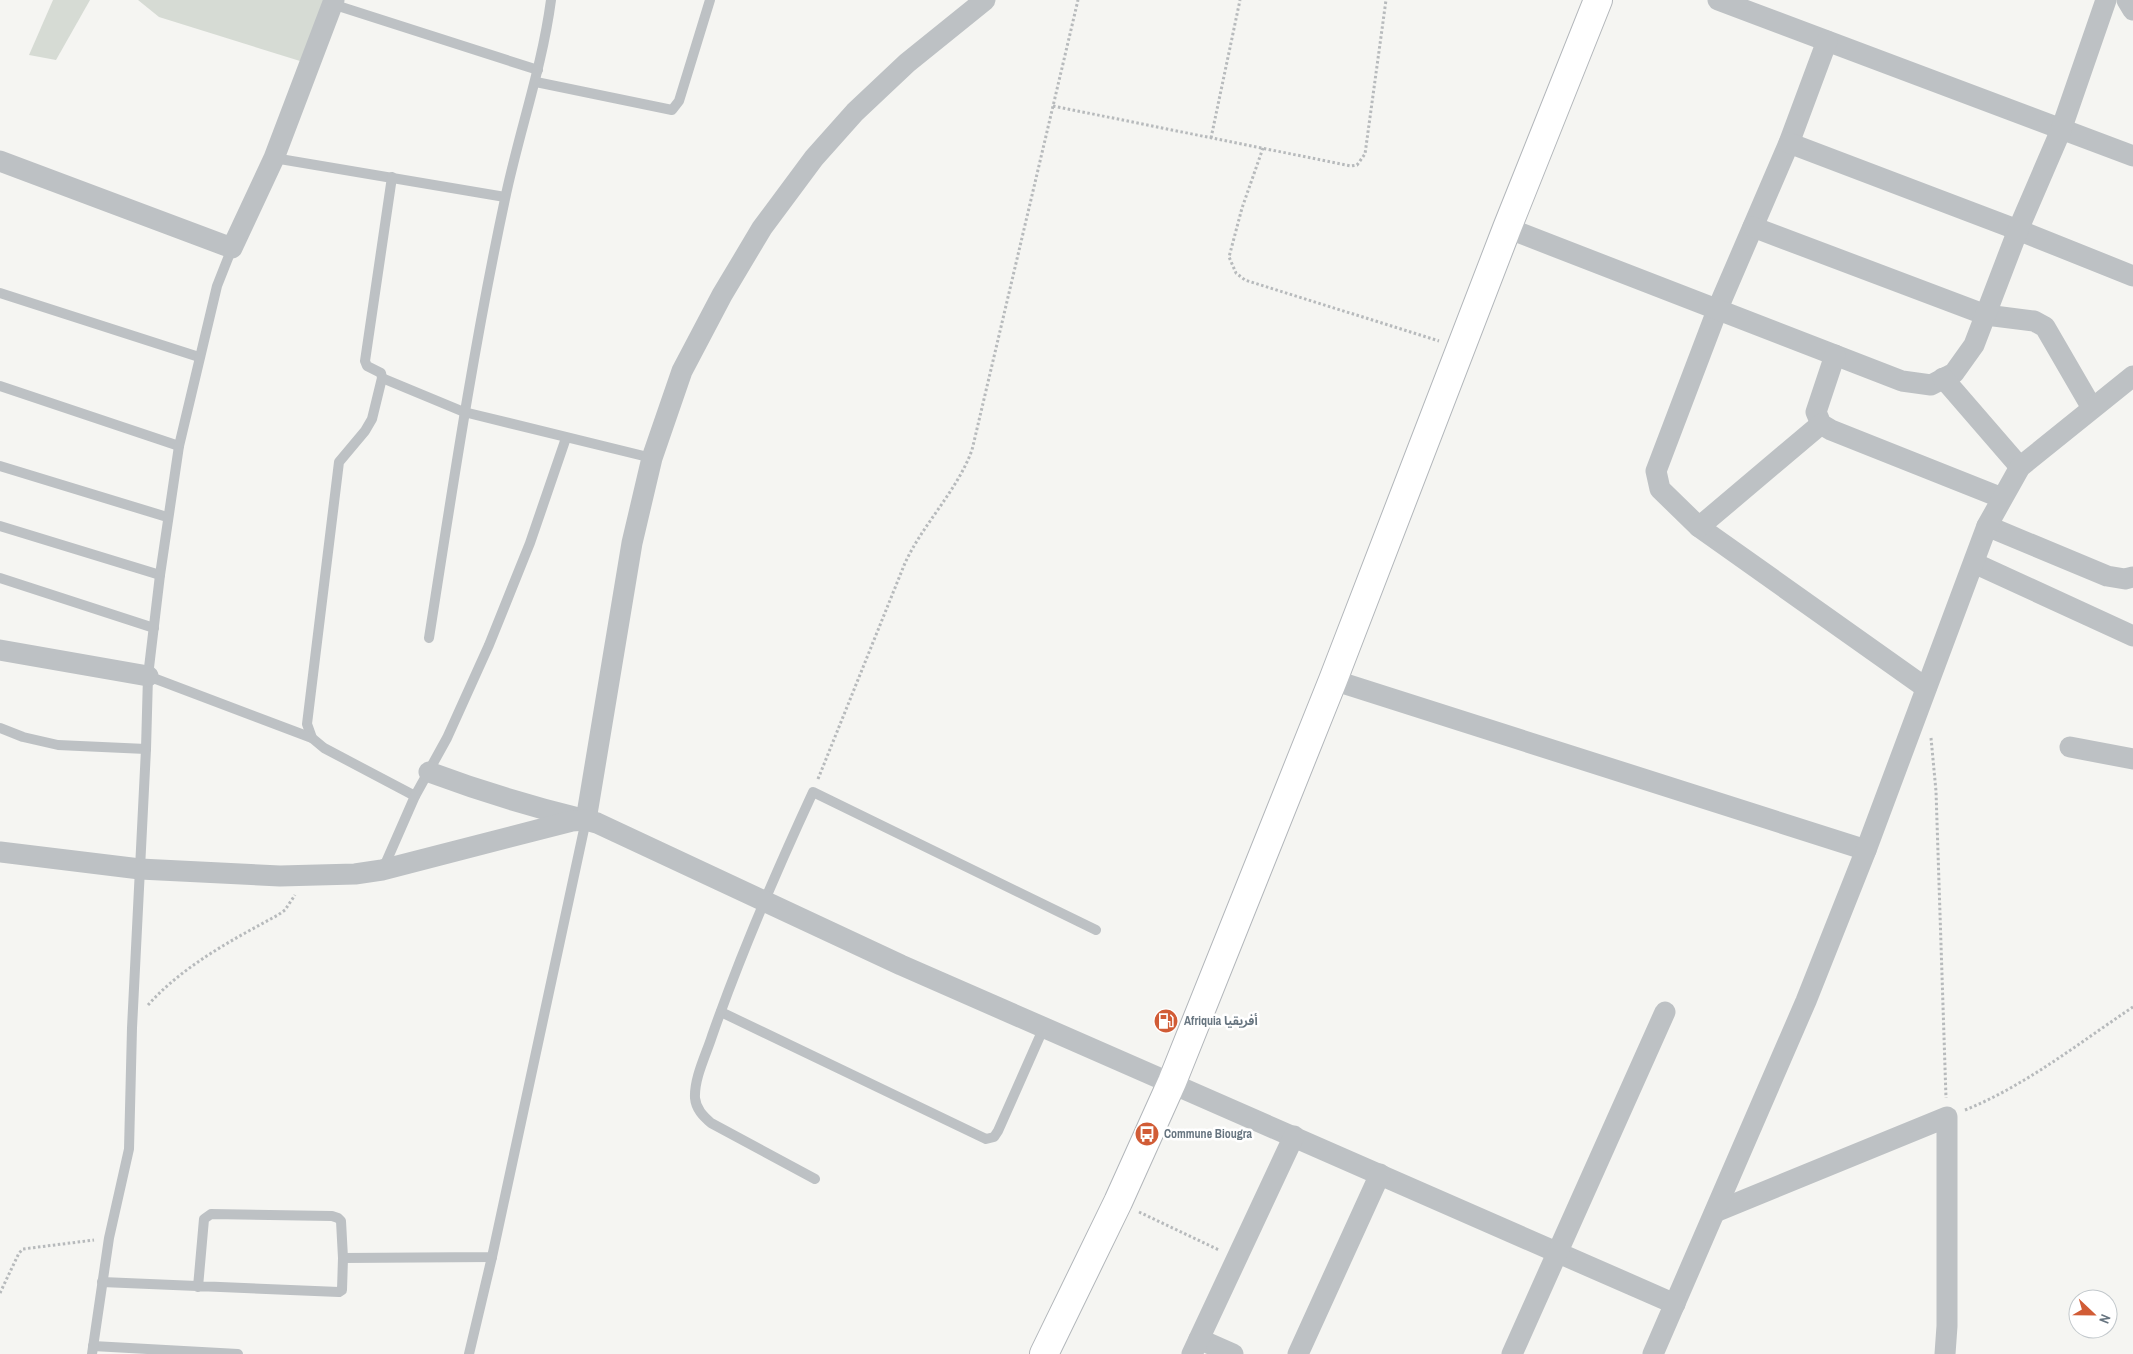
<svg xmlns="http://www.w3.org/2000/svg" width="2133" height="1354" viewBox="0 0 2133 1354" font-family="'Archivo Narrow','Noto Sans Arabic',sans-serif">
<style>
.green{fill:#d6dbd4}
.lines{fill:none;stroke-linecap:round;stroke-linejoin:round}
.secondary-casing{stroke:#b2b6ba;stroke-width:30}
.path{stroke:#b7babc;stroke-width:3;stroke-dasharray:2.5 2.5;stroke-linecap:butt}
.lane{stroke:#bdc1c4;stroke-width:10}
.street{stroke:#bdc1c4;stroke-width:21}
.secondary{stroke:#fff;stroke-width:28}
.labels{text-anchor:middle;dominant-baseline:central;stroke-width:5;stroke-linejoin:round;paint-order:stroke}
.poi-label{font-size:12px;font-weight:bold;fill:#677580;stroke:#fff;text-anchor:start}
</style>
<rect width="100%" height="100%" fill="#f5f5f2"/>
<g class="green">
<polygon points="53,0 90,0 56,60 29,55"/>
<polygon points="138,0 328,0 300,61 159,17"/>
</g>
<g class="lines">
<defs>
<polyline id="secondary" points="1044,1354 1118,1202 1172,1082 1333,680 1507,228 1598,0"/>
</defs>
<use href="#secondary" class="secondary-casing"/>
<g class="path">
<polyline points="1053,106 1351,166 1357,165 1365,154 1386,0"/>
<polyline points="1211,138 1240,0"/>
<polyline points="1263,148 1242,208 1229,257 1236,273 1245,280 1439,341"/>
<polyline points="1931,738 1936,791 1946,1098"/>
<path d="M818,779L905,563C923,524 957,491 972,450L1078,0"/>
<path d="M148,1005C184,965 232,940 278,915L285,910L295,895"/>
<path d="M1965,1110C2025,1086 2079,1043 2133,1007"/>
<polyline points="1139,1212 1219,1250"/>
<polyline points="0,1293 19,1253 23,1249 94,1240"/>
</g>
<g class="lane">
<polyline points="332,4 538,70"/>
<polyline points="536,82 672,110 679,101 710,0"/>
<polyline points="274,158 505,197"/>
<polyline points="392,177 365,361 367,366 381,373 382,378 372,419 365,431 339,462 307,724 312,738 324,748 415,796"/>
<polyline points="0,293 199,357"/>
<polyline points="382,378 464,412 652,458"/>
<polyline points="0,386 179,446"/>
<polyline points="0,466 167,517"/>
<polyline points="0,526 160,575"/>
<polyline points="0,578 154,628"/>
<path d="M429,638C452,491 474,344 505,199C519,132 542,68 551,0"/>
<polyline points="148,676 312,738"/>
<polyline points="0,728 23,737 58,745 146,749"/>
<polyline points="383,869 415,796 447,738 489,645 530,543 566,438"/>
<polyline points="721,1012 986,1139 994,1137 998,1131 1044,1027"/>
<path d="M815,1179L711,1123C703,1116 696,1109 695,1098C694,1078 706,1055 712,1036C741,953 776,872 813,792L1096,930"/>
<polyline points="343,1258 492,1257 586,820"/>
<polyline points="102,1282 339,1292 342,1290 343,1258 341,1221 338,1218 332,1216 211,1214 204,1219 198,1287"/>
<polyline points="93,1346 238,1354"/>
<polyline points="92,1354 109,1238 129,1149 132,1028 146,749 148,676 160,575 179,446 217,286 232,248"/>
<polyline points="469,1354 492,1257"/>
</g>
<g class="street">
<polyline points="1718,0 2133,156"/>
<polyline points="2127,0 2133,10"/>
<polyline points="1827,41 1789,143 1718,308 1656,471 1660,489 1699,527 1926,688"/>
<polyline points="1789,143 2018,230 2133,276"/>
<polyline points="0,161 232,248 274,158 334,0"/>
<polyline points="1753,227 1986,315 2034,321 2045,327 2092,408"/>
<polyline points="1507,228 1902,381 1931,385 1954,373 1974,345 2018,230 2061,130 2106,0"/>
<polyline points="1835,355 1816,412 1821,424 1831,430 2002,498"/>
<polyline points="1943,378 2020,467"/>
<polyline points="1987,526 2107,576 2125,579 2133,577"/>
<polyline points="1699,527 1821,424"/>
<polyline points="1974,563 2133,636"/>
<polyline points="0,650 148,676"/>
<polyline points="1333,680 1866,850"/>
<polyline points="2070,747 2133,759"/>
<path d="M429,772C480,791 532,807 586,820L632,543L652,458L682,371L722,295L762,228L814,158L855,112L907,63L985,0"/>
<polyline points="0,852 140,869 280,876 355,874 382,870 572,821 586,820 597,823 901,965 1675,1304"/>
<polyline points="1715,1212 1947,1117 1947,1326 1945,1354"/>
<polyline points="1199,1339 1233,1354"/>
<polyline points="1192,1354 1294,1136"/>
<polyline points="1298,1354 1380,1174"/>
<polyline points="1512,1354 1665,1012"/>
<polyline points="1653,1354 1806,1001 1866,850 1987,526 2020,467 2133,376"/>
</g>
<use href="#secondary" class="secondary"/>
</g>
<defs>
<symbol id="fuel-disc" viewBox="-11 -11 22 22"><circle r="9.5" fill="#d15c36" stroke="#fff"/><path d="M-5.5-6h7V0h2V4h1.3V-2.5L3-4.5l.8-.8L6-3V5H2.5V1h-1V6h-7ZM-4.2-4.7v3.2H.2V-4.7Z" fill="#fff"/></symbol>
<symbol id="bus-disc" viewBox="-11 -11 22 22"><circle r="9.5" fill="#d15c36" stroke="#fff"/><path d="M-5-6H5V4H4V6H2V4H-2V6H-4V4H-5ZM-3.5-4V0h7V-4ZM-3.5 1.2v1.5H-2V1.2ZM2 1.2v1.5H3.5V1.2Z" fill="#fff"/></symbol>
</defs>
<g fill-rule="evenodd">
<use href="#fuel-disc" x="1152" y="1007" width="28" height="28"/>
<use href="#bus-disc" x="1133" y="1120" width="28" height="28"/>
</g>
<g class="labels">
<g class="poi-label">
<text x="1184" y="1021">Afriquia أفريقيا</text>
<text x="1164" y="1134">Commune Biougra</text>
</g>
</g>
<g transform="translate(2093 1314) rotate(112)"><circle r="24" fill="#ffffff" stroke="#c2c8cc"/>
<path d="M0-4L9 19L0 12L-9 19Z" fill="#d15c36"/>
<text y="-8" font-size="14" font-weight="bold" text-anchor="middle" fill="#677580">N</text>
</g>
</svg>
